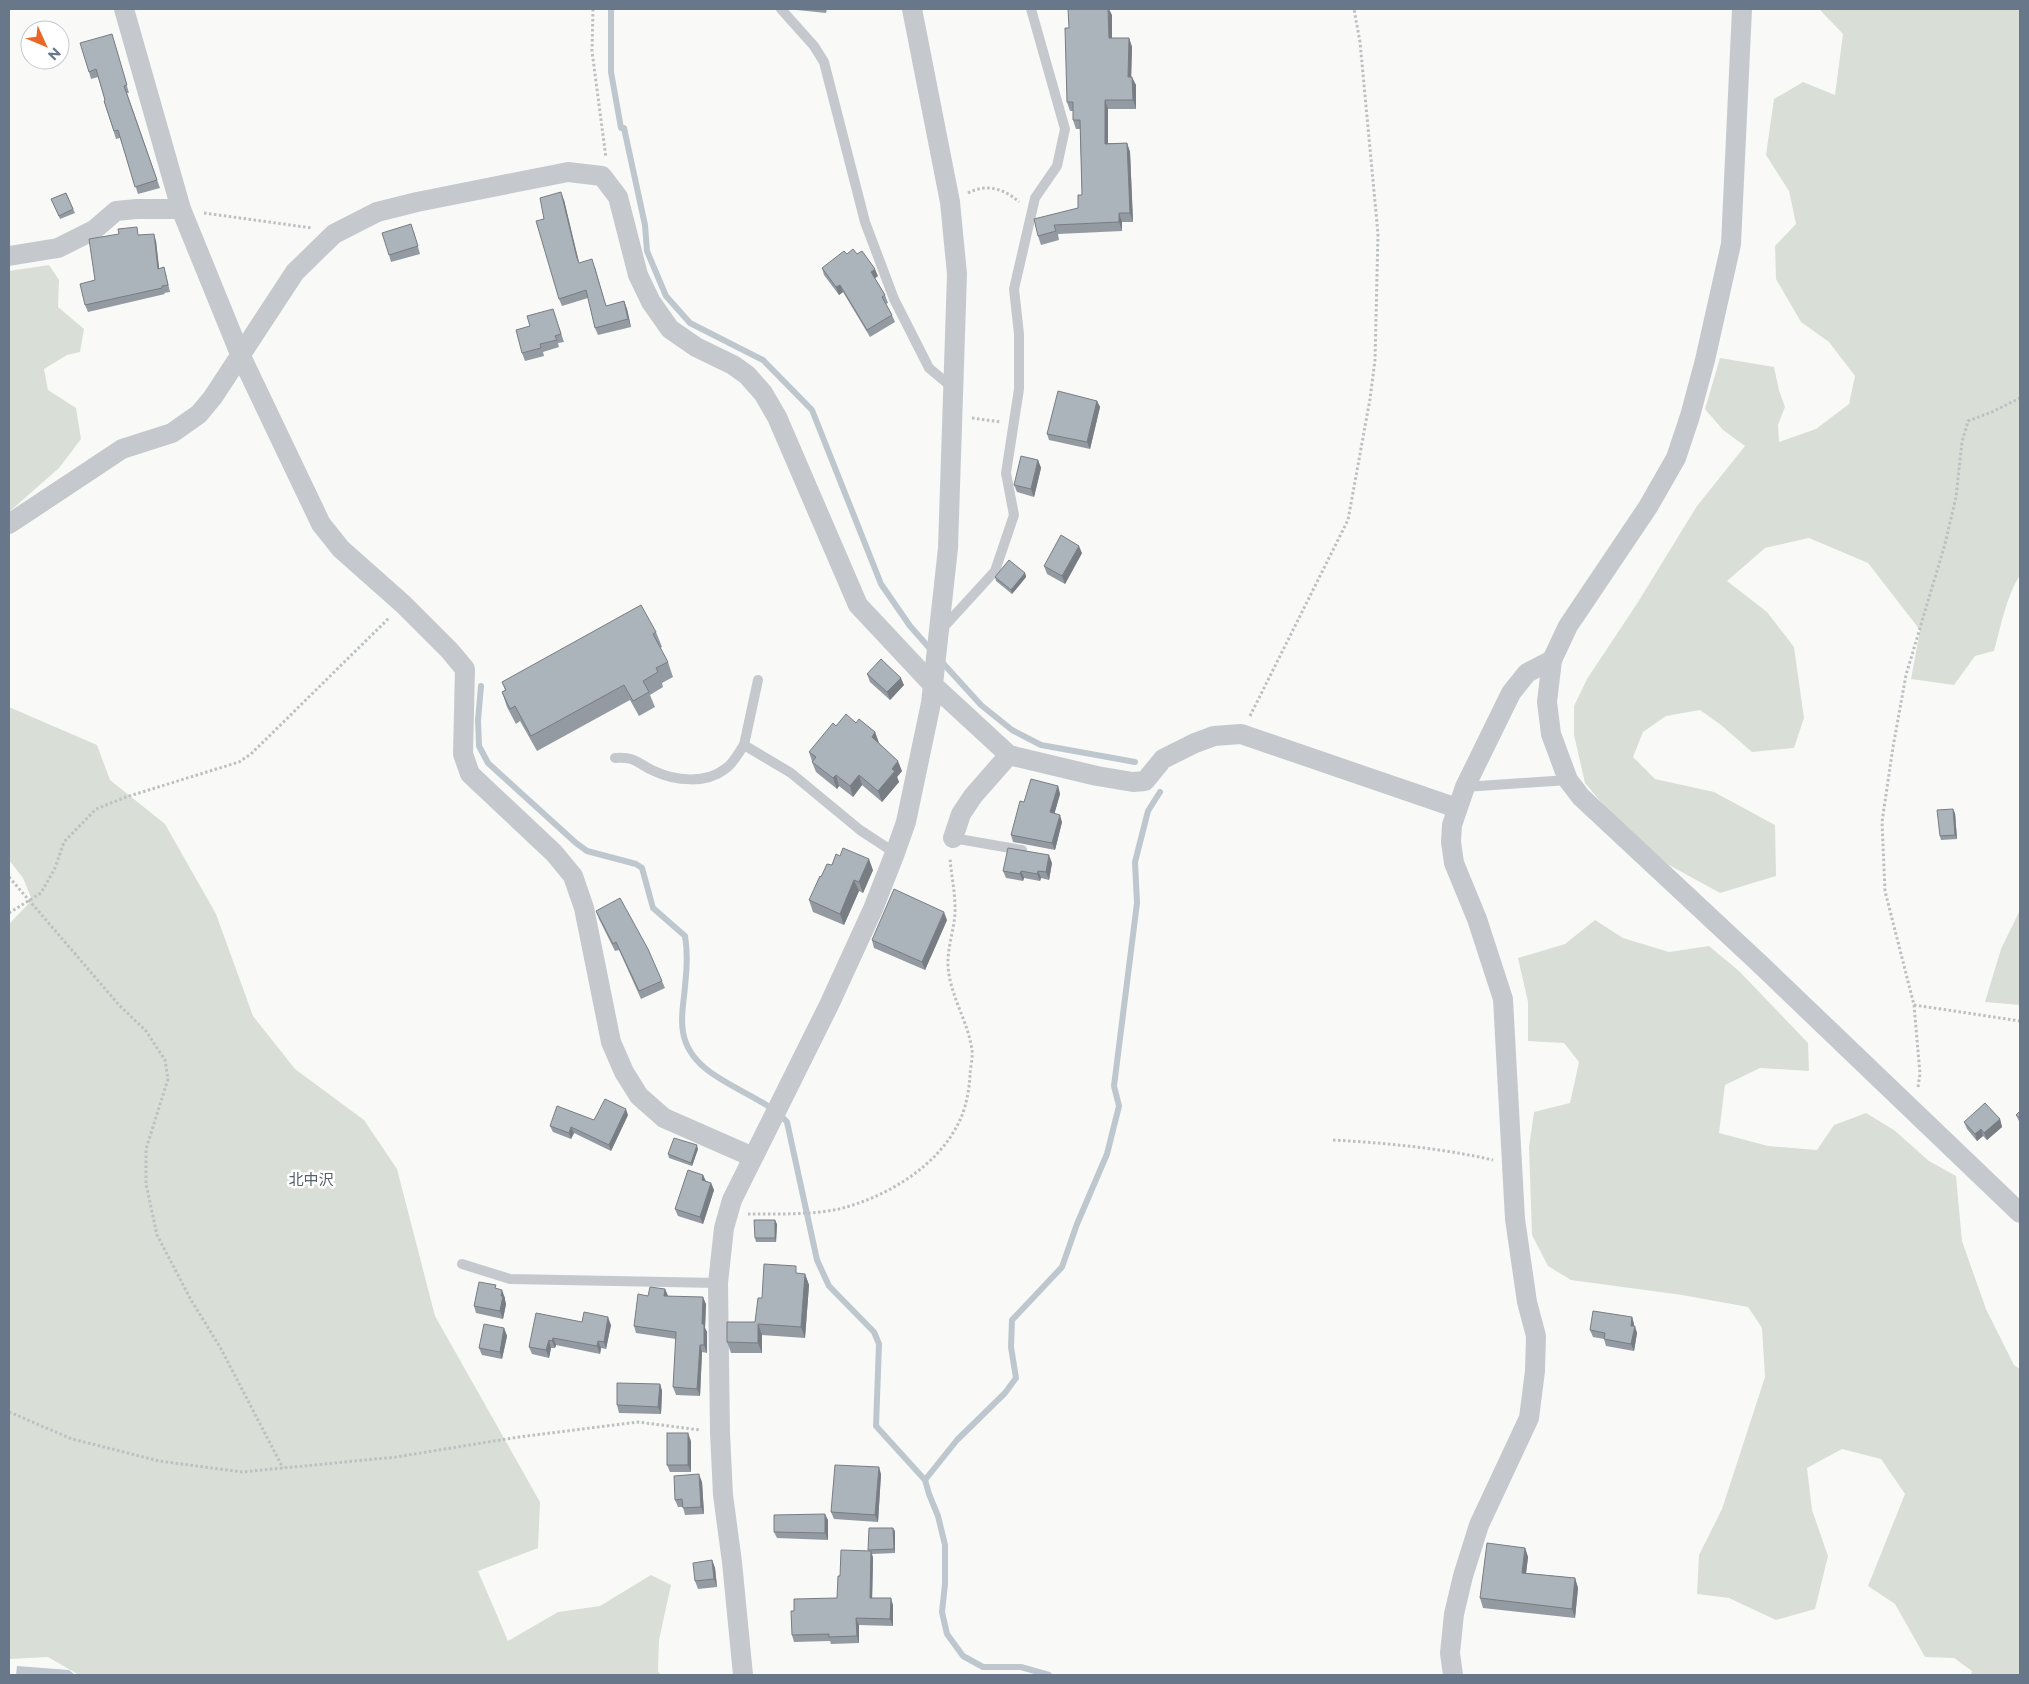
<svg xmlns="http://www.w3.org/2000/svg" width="2029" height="1684" viewBox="0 0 2029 1684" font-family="Montserrat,'Noto Sans JP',sans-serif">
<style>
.green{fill:#d9dfd6}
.water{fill:#bdc7cd}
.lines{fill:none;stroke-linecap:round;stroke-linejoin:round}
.stream{stroke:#bdc7cd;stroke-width:6}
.path{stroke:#bdc0c3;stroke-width:3;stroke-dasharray:2.5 2.5;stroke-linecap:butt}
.lane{stroke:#c5c9ce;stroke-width:10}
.street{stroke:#c5c9ce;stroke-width:20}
.wall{fill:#939aa1}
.shaded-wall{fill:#787d83}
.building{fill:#abb3bb;stroke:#787d83}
.labels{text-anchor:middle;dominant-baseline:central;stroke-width:5;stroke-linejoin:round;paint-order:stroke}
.neighbourhood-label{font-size:15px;fill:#56616e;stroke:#fff}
</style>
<rect width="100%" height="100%" fill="#f9faf7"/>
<g class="green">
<path d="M1819,9H2020V575C2006,597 2001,626 1994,651L1975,656L1954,685L1911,679L1920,630L1868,563L1809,538L1765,548L1727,581L1767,612L1794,647L1804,718L1794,748L1752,752L1721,725L1700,710L1666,716L1643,732L1633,757L1655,779L1714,792L1775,825L1776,876L1720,893L1669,865L1622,827L1585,783L1574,735V706L1587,679L1638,602L1697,506L1745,446L1723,430L1705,409L1720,358L1774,367L1779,390L1785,407L1778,425L1779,442L1816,429L1849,404L1855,376L1829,342L1801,322L1776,279L1775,246L1796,224L1789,191L1766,155L1774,99L1803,82L1835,95L1843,34Z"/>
<polygon points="49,265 59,280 58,307 84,329 80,352 67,355 44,369 48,390 76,408 81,439 59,468 9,512 9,271"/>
<polygon points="9,707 97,745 110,780 165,824 216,914 253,1016 295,1069 364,1120 397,1169 435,1316 540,1502 538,1548 478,1571 508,1641 558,1612 600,1606 651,1575 671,1585 659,1640 658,1671 661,1675 79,1675 48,1657 10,1659 9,1662 9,924 32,900 23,878 9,860"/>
<polygon points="2020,910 2020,1005 1985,1002 2001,949"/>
<polygon points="1595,920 1623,938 1669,952 1709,946 1739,971 1808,1043 1809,1071 1760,1068 1725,1085 1719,1133 1768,1146 1817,1150 1834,1125 1866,1113 1894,1130 1929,1161 1956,1176 1962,1241 1986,1309 2014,1365 2020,1369 2020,1675 1971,1675 1972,1671 1954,1658 1925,1657 1895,1604 1868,1586 1905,1494 1881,1459 1842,1449 1807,1468 1812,1510 1828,1556 1815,1609 1776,1620 1729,1598 1697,1594 1699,1555 1722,1509 1765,1377 1762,1328 1748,1307 1682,1295 1571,1280 1548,1266 1532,1235 1529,1147 1534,1112 1570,1103 1579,1062 1564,1043 1528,1041 1528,1002 1518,958 1565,944"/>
</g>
<polygon class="water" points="17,1666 69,1670 75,1675 16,1675"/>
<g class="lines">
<g class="stream">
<polyline points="611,9 611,72 621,128 624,128 645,225 647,251 666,296 690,323 763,360 812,410 881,584 910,626 932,651"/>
<polyline points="940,660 981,705 1012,730 1041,745 1135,762"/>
<path d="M481,686L478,720L479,746L488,763L576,843L587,851L636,864L642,868L653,908L685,936C688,953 687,969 685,986C684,1002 680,1016 683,1032C691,1081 758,1089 787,1122L817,1260L829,1286L874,1332L879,1344L876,1426L925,1480L929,1494L938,1516L945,1545V1584L942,1612L947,1634L963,1656L983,1667H1021L1049,1675"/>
<polyline points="925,1480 957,1440 1005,1393 1016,1378 1011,1347 1012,1320 1062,1267 1077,1224 1107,1154 1119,1106 1114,1086 1137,903 1135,862 1148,811 1160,792"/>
</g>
<g class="path">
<polyline points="593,9 592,51 606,158"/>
<path d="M968,193C986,183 1005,189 1019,202"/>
<polyline points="204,213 312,228"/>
<polyline points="972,418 1001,422"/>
<polyline points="1250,716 1348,520 1370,399 1375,360 1378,234 1360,42 1354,9"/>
<polyline points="9,877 119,1005 146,1031 165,1060 168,1079 146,1149 146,1184 157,1235 191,1300 220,1347 283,1468"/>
<polyline points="9,913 41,893 55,868 64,842 96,809 126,797 239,762 251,754 390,617"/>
<polyline points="1914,1005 2020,1021"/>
<polyline points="1918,1087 1920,1074 1914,1005 1885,891 1882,822 1893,747 1906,675 1945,544 1956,497 1962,442 1968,421 1992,412 2020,398"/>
<path d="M1333,1140C1387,1143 1440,1148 1493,1160"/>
<path d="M748,1214C777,1214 811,1215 839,1209C887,1197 939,1166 960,1120C966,1107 969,1091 970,1076C970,1068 973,1058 972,1050C968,1021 950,996 948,966C947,946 956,925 955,907C955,891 951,874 950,858"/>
<polyline points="9,1412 72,1439 120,1451 159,1461 242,1472 396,1457 519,1437 638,1422 700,1430"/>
</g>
<g class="lane">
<polyline points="781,9 814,46 824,62 865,222 894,299 929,368 954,389"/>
<polyline points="942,629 995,571 1014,515 1006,473 1019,389 1019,334 1014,289 1035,198 1057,166 1065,129 1031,9"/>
<polyline points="744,745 758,680"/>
<path d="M615,758C635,756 638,764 654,771C675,781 706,784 725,769C733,764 739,752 744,745L791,773L860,830L895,853"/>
<polyline points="1465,787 1568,780"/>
<polyline points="953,838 1022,850"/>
<polyline points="462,1264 510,1279 718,1283"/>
</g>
<g class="street">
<polyline points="124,9 181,209 240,354 321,524 341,549 403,604 450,651 465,669 463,754 470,774 554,853 573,876 584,908 611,1042 624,1072 639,1096 664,1118 753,1157"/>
<polyline points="1742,9 1731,244 1705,360 1690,416 1676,458 1648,507 1568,626 1552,660 1547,702 1551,734 1568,780 1581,797 1760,964 2020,1213"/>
<polyline points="9,256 58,248 94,230 116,211 137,209 181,209"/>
<polyline points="9,524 122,449 172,433 199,414 213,397 295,272 334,234 377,212 417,202 568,172 602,176 618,197 638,275 651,302 670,329 696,347 733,365 747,375 763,393 777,417 858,605 932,684 1009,755 1097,776 1133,782 1145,781 1163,759 1195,743 1214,736 1241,734 1457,808"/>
<polyline points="953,838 961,814 973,796 1009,755"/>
<polyline points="743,1675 732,1562 723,1495 720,1433 718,1283 724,1228 732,1200 829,1005 873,909 895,853 906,822 931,703 948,548 957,274 950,202 912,9"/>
<polyline points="1453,1675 1450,1653 1454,1614 1463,1576 1479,1525 1529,1418 1535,1371 1536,1336 1527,1302 1515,1219 1503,999 1477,919 1454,863 1451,842 1452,825 1465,787 1511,693 1527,673 1552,660"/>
</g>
</g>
<g class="wall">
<polygon points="796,9 827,9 826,13 797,10"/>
<polygon points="1112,15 1112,38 1129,38 1132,47 1131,77 1136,85 1136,109 1108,109 1108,143 1127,143 1130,152 1133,222 1122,222 1122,231 1058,234 1059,240 1041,245 1038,236 1078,208 1082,195 1080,129 1076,129 1073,120 1073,111 1070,111 1067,102 1069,28"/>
<polygon points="114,41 129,93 127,93 160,188 138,194 120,138 116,139 104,101 105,100 98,77 91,79 89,72"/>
<polygon points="66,193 75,213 60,219 51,199"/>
<polygon points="564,200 578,261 579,263 595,267 606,306 624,301 627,309 631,327 598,335 595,328 588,298 562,306 559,299 544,219"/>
<polygon points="414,232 420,254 391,262 389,255"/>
<polygon points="139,235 156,241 159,268 166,274 170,292 164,293 165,294 88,312 85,305"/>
<polygon points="822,268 878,276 875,278 885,295 888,303 886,304 892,315 895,322 870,337 843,292 839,295 824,275"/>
<polygon points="553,309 564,342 558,343 559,347 543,352 544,356 525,361 522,353 530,326"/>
<polygon points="1097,401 1100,407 1090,449 1049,440 1047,434"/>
<polygon points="1038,460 1041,468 1034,497 1017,492 1014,485"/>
<polygon points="1082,553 1065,584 1047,574 1044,566"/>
<polygon points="1025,573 1026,577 1012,594 996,581 995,577"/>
<polygon points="656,632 662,647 660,648 668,662 673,677 662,683 663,687 650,695 655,707 639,716 630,700 537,751 520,721 516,724 507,707 502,692 505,690 502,682"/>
<polygon points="867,674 904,685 890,700 870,682"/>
<polygon points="856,723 875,732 879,743 902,771 897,777 899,782 882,802 862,785 853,797 839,786 837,789 816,772 812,762 812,761 809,752 836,726"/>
<polygon points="1058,786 1060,794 1054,814 1062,822 1055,850 1013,842 1011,835 1024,802"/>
<polygon points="1955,813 1957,839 1941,840 1940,836"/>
<polygon points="1052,863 1049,880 1041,878 1040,881 1024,878 1023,881 1006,878 1003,871"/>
<polygon points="873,870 863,893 859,891 844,925 813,912 809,900 821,877"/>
<polygon points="596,911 662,981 665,988 641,999 619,950 615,951 599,919"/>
<polygon points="947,920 925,970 874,948 872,940"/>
<polygon points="2020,1111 2020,1123 2016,1115"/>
<polygon points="628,1115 611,1151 574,1133 571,1139 553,1132 550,1126 594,1120"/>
<polygon points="2000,1119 2002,1127 1987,1140 1983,1136 1977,1141 1967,1129 1964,1122"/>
<polygon points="698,1149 692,1166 669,1158 668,1154"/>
<polygon points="703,1175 706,1181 711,1183 714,1190 703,1224 678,1216 675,1209"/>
<polygon points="777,1224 776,1242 756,1242 755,1238"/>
<polygon points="799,1274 805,1274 809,1285 805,1338 762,1335 762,1353 731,1353 727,1342 755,1322 762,1298"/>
<polygon points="497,1289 505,1298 505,1300 506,1304 503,1319 476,1313 474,1306"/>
<polygon points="665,1289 668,1296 706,1304 705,1328 707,1332 707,1353 702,1352 700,1396 676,1395 673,1387 676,1339 636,1333 634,1326 648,1296"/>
<polygon points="1632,1317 1634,1324 1634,1326 1637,1333 1634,1351 1606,1346 1604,1339 1593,1337 1590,1330"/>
<polygon points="582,1322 611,1325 606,1349 601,1348 600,1354 556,1345 555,1348 551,1348 549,1358 532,1354 529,1347"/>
<polygon points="504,1328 507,1336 502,1359 482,1355 479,1348"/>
<polygon points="660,1384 662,1391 661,1414 619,1413 617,1405"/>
<polygon points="691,1441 691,1472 670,1472 667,1465"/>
<polygon points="881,1474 878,1522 834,1519 831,1512"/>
<polygon points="702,1482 704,1514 685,1515 683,1507 678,1507 675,1500"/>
<polygon points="828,1520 828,1540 777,1538 774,1532"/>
<polygon points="895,1531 895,1553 872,1554 873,1558 872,1598 893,1605 893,1626 859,1625 859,1643 831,1644 830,1641 794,1642 792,1635 794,1611 837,1598 840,1576 868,1551"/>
<polygon points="1525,1548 1528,1557 1526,1573 1575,1578 1578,1588 1575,1618 1483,1608 1480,1598"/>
<polygon points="712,1560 715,1568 717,1587 698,1589 695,1581"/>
</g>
<g class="shaded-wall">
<polygon points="1108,9 1109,9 1112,15 1112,47 1109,38"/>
<polygon points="1129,38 1132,47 1131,85 1128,77"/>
<polygon points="1132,77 1136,85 1136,109 1133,100"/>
<polygon points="1105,100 1108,109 1108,152 1105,144"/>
<polygon points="1127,143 1130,152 1133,222 1130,213"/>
<polygon points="561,192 564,200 580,266 577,258"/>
<polygon points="1119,213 1122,222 1122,231 1119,222"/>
<polygon points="154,234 156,241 160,276 158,269"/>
<polygon points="875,269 878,276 874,279 871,272"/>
<polygon points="840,285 843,292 839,295 836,287"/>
<polygon points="624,301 627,309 631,327 628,319"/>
<polygon points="1097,401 1100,407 1090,449 1087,442"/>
<polygon points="1038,460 1041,468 1034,497 1031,489"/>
<polygon points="1079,546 1082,553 1065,584 1062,576"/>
<polygon points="1025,573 1026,577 1012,594 1011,590"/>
<polygon points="901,678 904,685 890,700 887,692"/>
<polygon points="875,732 879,743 876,747 872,737"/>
<polygon points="898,761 902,771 897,777 899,782 882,802 878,791 892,769"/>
<polygon points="836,775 839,786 837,789 833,778"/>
<polygon points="859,775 862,785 853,797 850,786"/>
<polygon points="1058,786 1060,794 1053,819 1050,812"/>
<polygon points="1953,809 1955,813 1957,839 1955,835"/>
<polygon points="1060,815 1062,822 1055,850 1052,843"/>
<polygon points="1049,855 1052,863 1049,880 1046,872"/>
<polygon points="869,859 873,870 863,893 859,882"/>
<polygon points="1021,871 1024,878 1023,881 1020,874"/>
<polygon points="1038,871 1041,878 1040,881 1037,874"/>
<polygon points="854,880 859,891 844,925 840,914"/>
<polygon points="944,912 947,920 925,970 922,962"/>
<polygon points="626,1109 628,1115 611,1151 609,1145"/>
<polygon points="2000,1119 2002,1127 1987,1140 1984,1133"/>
<polygon points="571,1127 574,1133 571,1139 569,1133"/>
<polygon points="1981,1129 1983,1136 1977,1141 1975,1134"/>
<polygon points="697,1145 698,1149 692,1166 691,1163"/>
<polygon points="703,1175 706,1182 702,1180"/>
<polygon points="711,1183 714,1190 703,1224 700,1217"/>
<polygon points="775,1220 777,1224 776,1242 775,1238"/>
<polygon points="805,1274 809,1285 805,1338 801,1327"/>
<polygon points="665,1289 668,1296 664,1296"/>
<polygon points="502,1290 505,1298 505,1300 506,1304 503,1319 500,1311"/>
<polygon points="703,1297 706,1304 705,1328 707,1332 707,1353 704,1345 702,1324"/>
<polygon points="608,1317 611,1325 606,1349 604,1342"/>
<polygon points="1632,1317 1634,1324 1633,1332 1631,1326"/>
<polygon points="758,1324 762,1335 762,1353 758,1343"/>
<polygon points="1635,1326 1637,1333 1634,1351 1631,1344"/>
<polygon points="504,1328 507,1336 502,1359 500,1352"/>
<polygon points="553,1338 556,1345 555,1348 552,1341"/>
<polygon points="549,1340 551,1348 549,1358 546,1350"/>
<polygon points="598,1341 601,1348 600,1354 597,1346"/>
<polygon points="700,1345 702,1352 700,1396 697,1389"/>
<polygon points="660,1384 662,1391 661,1414 658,1407"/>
<polygon points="688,1433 691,1441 691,1472 688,1465"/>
<polygon points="879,1467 881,1474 878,1522 875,1515"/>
<polygon points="699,1474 702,1482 704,1514 701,1507"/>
<polygon points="825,1514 828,1520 828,1540 825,1533"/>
<polygon points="893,1528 895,1531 895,1553 894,1549"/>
<polygon points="1525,1548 1528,1557 1525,1583 1522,1573"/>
<polygon points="871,1551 873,1558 872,1605 870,1598"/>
<polygon points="712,1560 715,1568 717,1587 714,1579"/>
<polygon points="1575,1578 1578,1588 1575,1618 1572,1609"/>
<polygon points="891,1598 893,1605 893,1626 890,1619"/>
<polygon points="856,1618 859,1625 859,1643 857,1636"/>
</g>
<g class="building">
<polygon points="1068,9 1108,9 1109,38 1129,38 1128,77 1132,77 1133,100 1105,100 1105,144 1127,143 1130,213 1119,213 1119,222 1054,225 1056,231 1038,236 1034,219 1078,208 1078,195 1082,195 1080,120 1073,120 1073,102 1067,102 1065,28 1069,28"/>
<polygon points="112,34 127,85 124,86 157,180 135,187 118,130 114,131 104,101 105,100 96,69 89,72 80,43"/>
<polygon points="561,192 577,258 579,263 592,259 606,306 624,301 628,319 595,328 586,290 559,299 536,221 544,219 540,198"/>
<polygon points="66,193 73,209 59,216 51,199"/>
<polygon points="411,224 418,246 389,255 382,233"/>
<polygon points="137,227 138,235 154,234 158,269 164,267 168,285 162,286 162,288 85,305 80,284 95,280 89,239 119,234 118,229"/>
<polygon points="853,249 857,254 862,251 875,269 871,272 885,295 882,297 892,315 867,330 840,285 836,287 822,268 844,251 847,254"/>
<polygon points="553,309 561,334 555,336 557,340 540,344 541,348 522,353 516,330 530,326 527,316"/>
<polygon points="1058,391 1097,401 1087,442 1047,434"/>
<polygon points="1021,456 1038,460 1031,489 1014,485"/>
<polygon points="1061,535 1079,546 1062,576 1044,566"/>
<polygon points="1009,560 1025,573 1011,590 995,577"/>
<polygon points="641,605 656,632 653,634 668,662 656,668 658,672 643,681 649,692 633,701 624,685 531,736 515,706 510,709 502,692 506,690 502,682"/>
<polygon points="881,659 901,678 887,692 867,674"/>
<polygon points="846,714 856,723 859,719 875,732 872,737 898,761 892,769 895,771 878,791 859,775 850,786 836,775 833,778 812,762 816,757 809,752 833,723 836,726"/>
<polygon points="1031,779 1058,786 1050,812 1060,815 1052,843 1011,835 1020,801 1024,802"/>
<polygon points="1953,809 1955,835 1940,836 1937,810"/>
<polygon points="843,848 869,859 859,882 854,880 840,914 809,900 820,876 821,877 827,864 832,865 836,854 840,856"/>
<polygon points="1008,848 1049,855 1046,872 1038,871 1037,874 1021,871 1020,874 1003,871"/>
<polygon points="894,889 944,912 922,962 872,940"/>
<polygon points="620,898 648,949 662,981 639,991 616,942 613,944 596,911"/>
<polygon points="605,1099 626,1109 609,1145 571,1127 569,1133 550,1126 557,1106 594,1120"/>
<polygon points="1985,1103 2000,1119 1984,1133 1981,1129 1975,1134 1964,1122"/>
<polygon points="2020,1111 2020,1118 2016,1115"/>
<polygon points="674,1138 697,1145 691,1163 668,1154"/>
<polygon points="688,1170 703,1175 702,1180 711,1183 700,1217 675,1209"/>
<polygon points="754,1220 775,1220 775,1238 755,1238"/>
<polygon points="764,1264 796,1266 796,1273 805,1274 801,1327 758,1324 758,1343 727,1342 727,1322 755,1322 758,1298 762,1298"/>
<polygon points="479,1282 496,1285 495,1288 502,1290 501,1296 503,1296 500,1311 474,1306"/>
<polygon points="650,1287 665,1289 664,1296 703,1297 702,1324 704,1324 704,1345 700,1345 697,1389 673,1387 676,1332 634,1326 638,1294 648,1296"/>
<polygon points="1593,1311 1632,1317 1631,1326 1635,1326 1631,1344 1604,1339 1605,1333 1590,1330"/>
<polygon points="584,1312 608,1317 604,1342 598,1341 597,1346 553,1338 552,1341 549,1340 546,1350 529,1347 536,1313 582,1322"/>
<polygon points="484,1324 504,1328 500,1352 479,1348"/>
<polygon points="617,1383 660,1384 658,1407 617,1405"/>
<rect x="667" y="1433" width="21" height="32"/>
<polygon points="835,1465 879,1467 875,1515 831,1512"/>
<polygon points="699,1474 701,1507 683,1508 682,1499 675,1500 674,1476"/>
<polygon points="825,1514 825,1533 774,1532 774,1515"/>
<polygon points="869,1528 893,1528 894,1549 868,1550"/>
<polygon points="1487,1543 1525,1548 1522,1573 1575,1578 1572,1609 1480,1598"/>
<polygon points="841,1550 871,1551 870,1598 891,1598 890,1619 856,1618 857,1636 829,1637 829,1634 792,1635 791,1611 794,1611 794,1599 837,1598 838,1576 840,1576"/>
<polygon points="712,1560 714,1579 695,1581 693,1563"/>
</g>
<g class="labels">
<g class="neighbourhood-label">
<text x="311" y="1179">北中沢</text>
</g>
</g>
<rect width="2029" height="1684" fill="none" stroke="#68778a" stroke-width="20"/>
<g transform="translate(45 45) rotate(134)"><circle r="24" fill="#ffffff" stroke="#c3c9d0"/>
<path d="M0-4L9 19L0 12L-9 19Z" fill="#ea6827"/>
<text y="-8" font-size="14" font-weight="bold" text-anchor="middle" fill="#68778a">N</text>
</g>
</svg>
